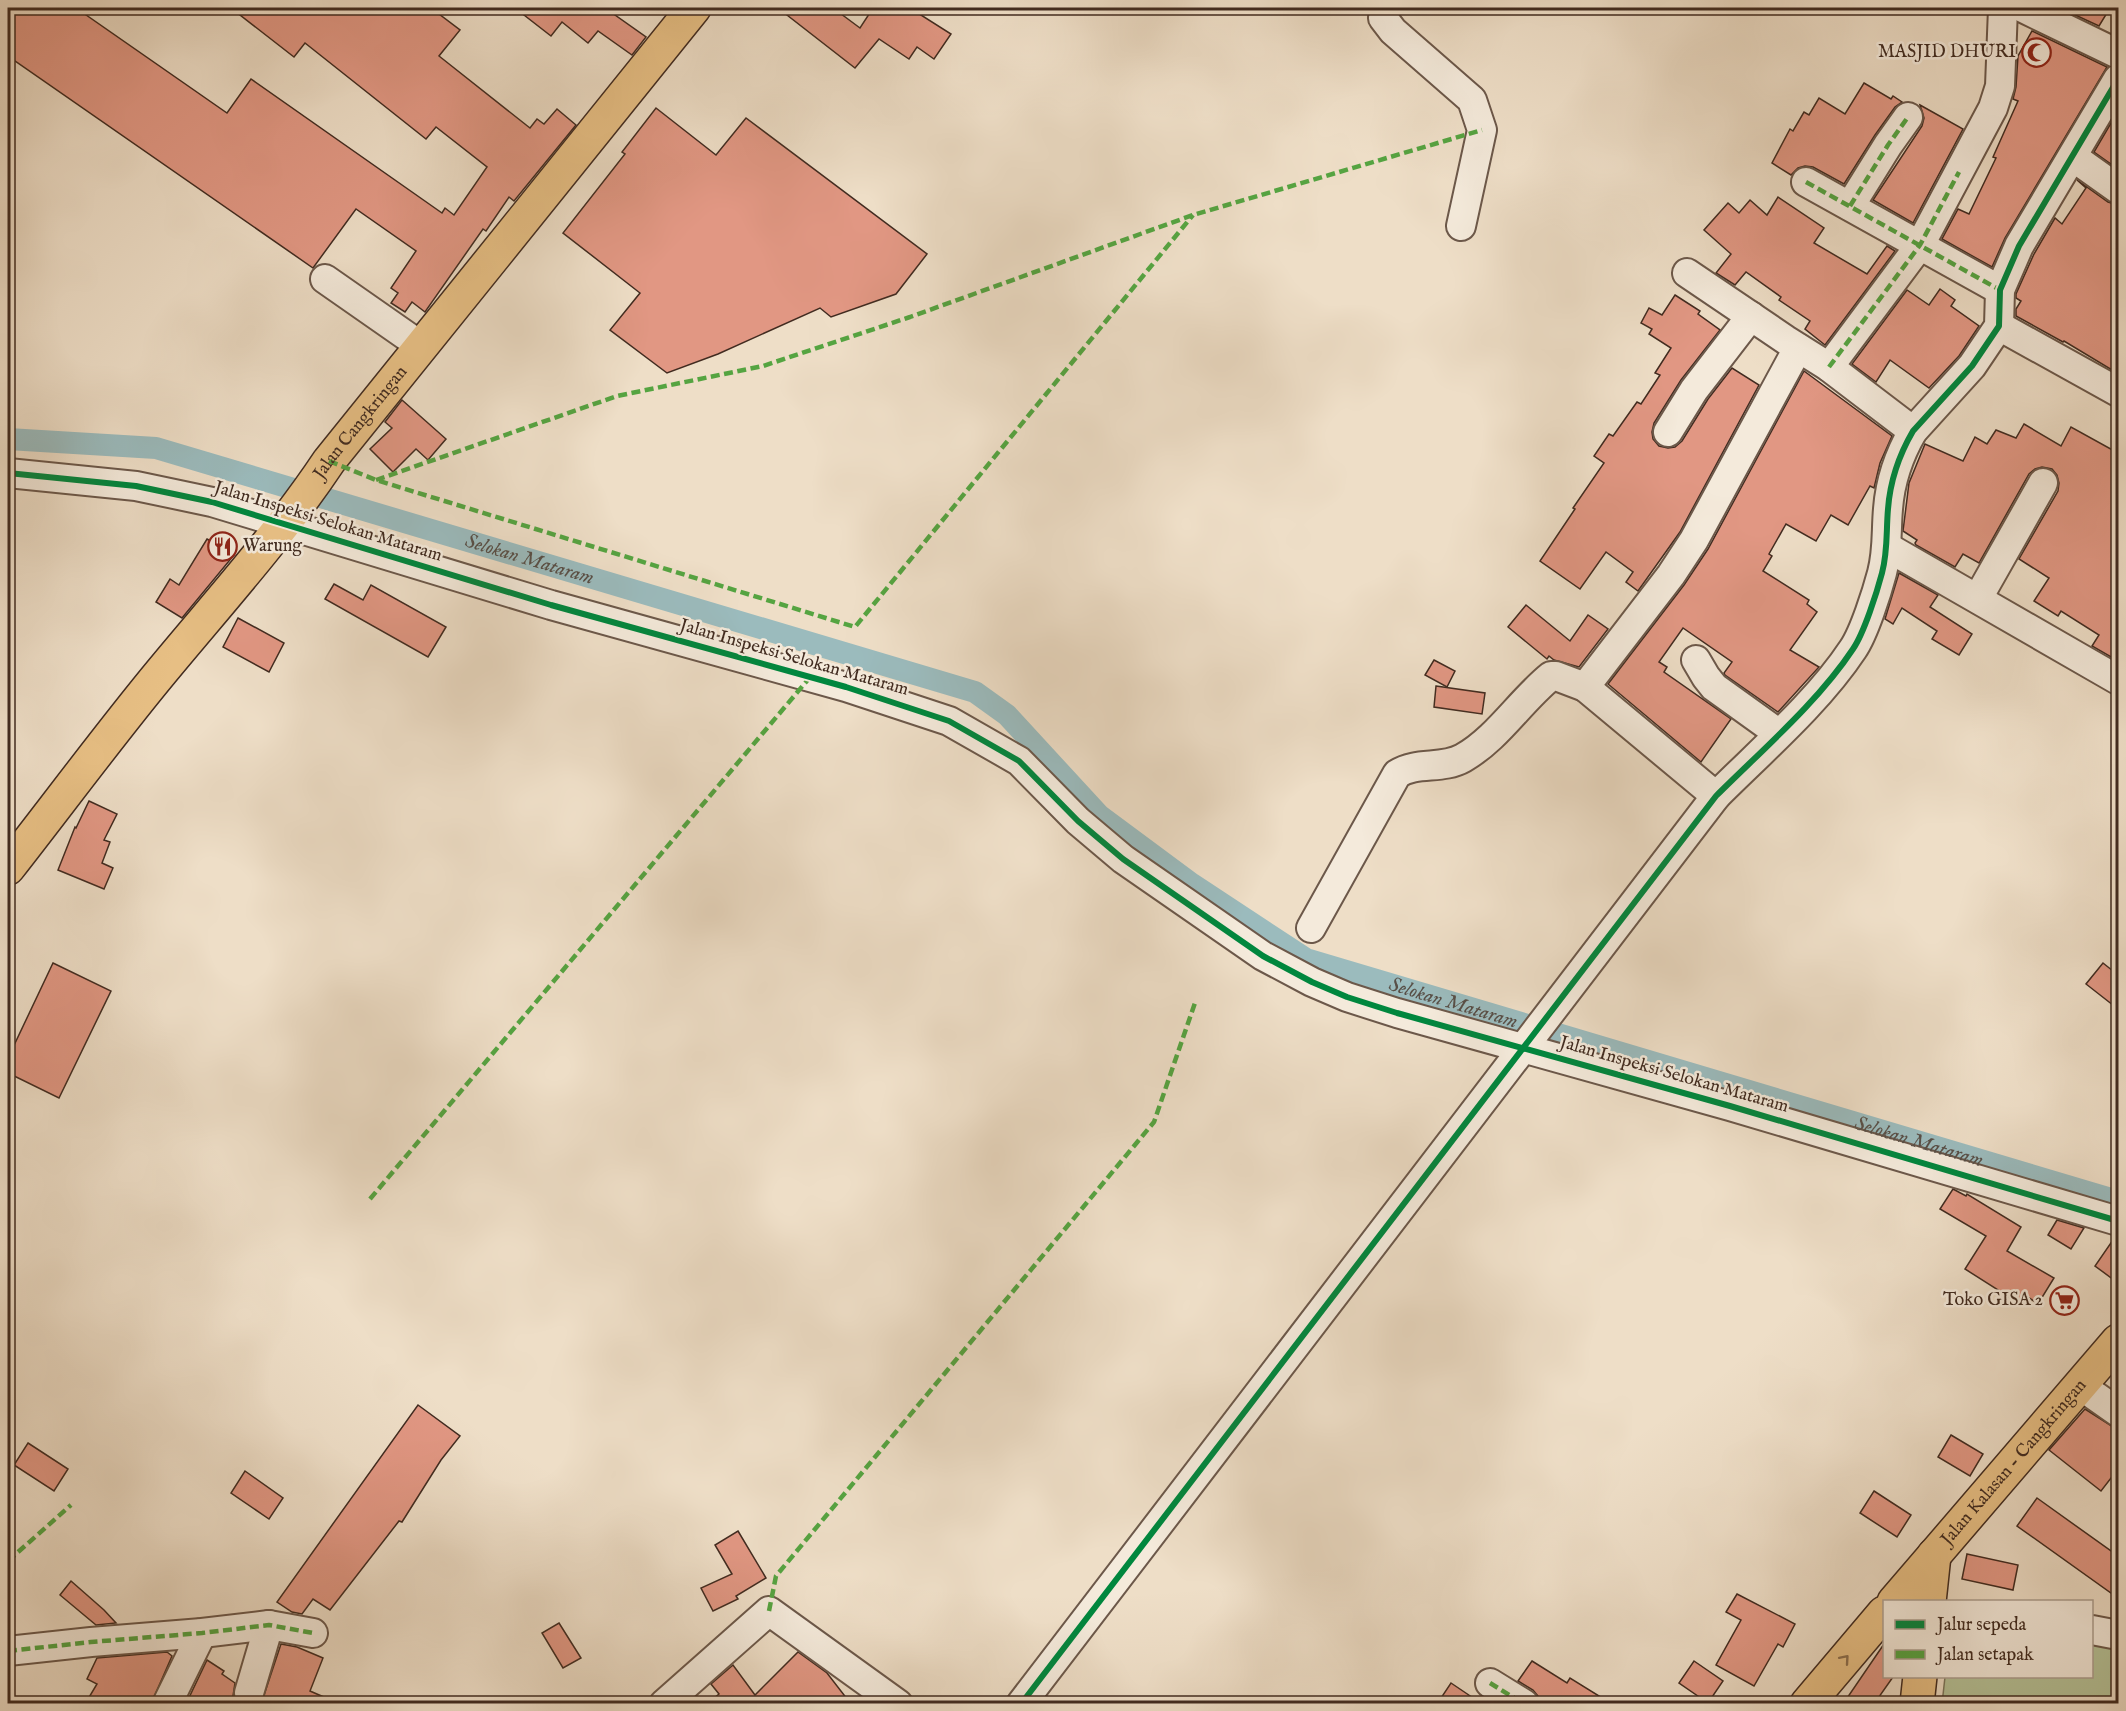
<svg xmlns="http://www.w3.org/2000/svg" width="2126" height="1711" viewBox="0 0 2126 1711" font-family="'IM FELL English',serif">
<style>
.green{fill:#b5c298;stroke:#7b765c;stroke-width:1.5}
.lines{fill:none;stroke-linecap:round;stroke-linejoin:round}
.canal{stroke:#9bbbbd;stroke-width:22}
.building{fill:#e19783;stroke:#412b20;stroke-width:1.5}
.minor-casing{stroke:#6c584a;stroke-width:32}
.major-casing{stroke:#412b20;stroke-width:36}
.minor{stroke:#f4eadb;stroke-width:28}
.major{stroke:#e7bf84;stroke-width:33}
.quiet{stroke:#55a441;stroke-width:4.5;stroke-dasharray:9 4.5;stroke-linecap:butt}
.cycleway-casing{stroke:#f4eadb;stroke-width:10}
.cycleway{stroke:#00873e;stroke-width:6}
.oneway{stroke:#8c6e4d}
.labels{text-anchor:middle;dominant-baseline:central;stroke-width:5;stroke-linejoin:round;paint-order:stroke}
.poi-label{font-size:18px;fill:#412b20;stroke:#f4eadb;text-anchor:end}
.street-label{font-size:18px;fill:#412b20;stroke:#f4eadb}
.water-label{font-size:20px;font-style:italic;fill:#584f47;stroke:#f4eadb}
</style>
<rect width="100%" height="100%" fill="#eedec7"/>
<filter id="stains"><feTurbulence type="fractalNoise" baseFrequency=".00333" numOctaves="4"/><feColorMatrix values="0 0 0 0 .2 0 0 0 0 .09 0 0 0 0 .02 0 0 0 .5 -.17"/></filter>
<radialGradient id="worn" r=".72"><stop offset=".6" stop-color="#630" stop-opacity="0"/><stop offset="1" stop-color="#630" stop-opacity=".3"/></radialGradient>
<polygon class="green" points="2092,1635 2118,1639 2118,1703 1942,1704 1945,1677 2092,1676"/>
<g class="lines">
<path class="canal" id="s1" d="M8,439L156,448L975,692L1007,715L1099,815L1192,884L1306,959L2118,1201"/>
</g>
<g class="building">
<polygon points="8,8 76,8 227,113 251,79 442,213 445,208 454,215 487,167 436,127 426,139 305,43 294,57 231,8 431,8 460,30 439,56 530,128 537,119 544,124 557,109 576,125 514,201 509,197 486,231 483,229 425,312 412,302 405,312 391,303 398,293 391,288 416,251 356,209 313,268 8,56"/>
<polygon points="515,8 605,8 646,37 632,55 598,31 588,43 562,22 551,36"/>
<polygon points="778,8 833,8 860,28 873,8 910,8 951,34 934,59 917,47 909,59 879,39 855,68"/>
<polygon points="2060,8 2110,8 2099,26"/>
<polygon points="2032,31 2107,67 2005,238 1992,267 1942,239 1958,209 1969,214 1996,158 1993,157 2018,101 2013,99 2016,87 2018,56"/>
<polygon points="1864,83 1891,99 1893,96 1902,102 1895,107 1875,135 1844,184 1813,167 1805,166 1798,168 1791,175 1772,163 1790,129 1793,131 1804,112 1809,115 1819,98 1845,114"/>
<polygon points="1920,105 1963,129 1913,223 1873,200 1922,126 1924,118"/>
<polygon points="656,108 716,155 746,118 927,254 896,294 831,317 820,308 718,354 667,373 610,330 640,293 563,233 625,154 622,152"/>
<polygon points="2118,111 2118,169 2094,152"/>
<polygon points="2077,180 2108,202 2118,205 2118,361 2112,370 2064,341 2063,342 2016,316 2016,309 2021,301 2016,298 2016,294 2034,254 2055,218 2062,224 2086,188"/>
<polygon points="1778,197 1824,228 1814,243 1867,274 1887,246 1895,251 1825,345 1805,329 1810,321 1779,300 1781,297 1746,272 1735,285 1716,273 1731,254 1704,230 1728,203 1739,213 1750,200 1767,215"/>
<polygon points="1940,289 1955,300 1951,306 1979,326 1959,356 1929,388 1890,360 1876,382 1852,364 1907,290 1929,305"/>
<polygon points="1675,295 1700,311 1698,314 1720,330 1681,380 1654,423 1652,432 1653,439 1659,446 1668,448 1675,447 1682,441 1708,399 1732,368 1759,385 1680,532 1638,591 1626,582 1633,572 1606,552 1580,589 1540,561 1575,509 1573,508 1604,463 1594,456 1609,434 1613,436 1637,402 1641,404 1660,375 1655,373 1671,348 1649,334 1652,329 1641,323 1649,308 1662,315"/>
<polygon points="1804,371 1892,436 1880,463 1874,488 1870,486 1848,525 1831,515 1816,541 1786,524 1769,554 1772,556 1763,571 1809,600 1807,604 1817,612 1790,650 1819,667 1778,712 1725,675 1724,673 1732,662 1683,628 1659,662 1667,667 1664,672 1731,719 1701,762 1608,684 1684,585 1708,549"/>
<polygon points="402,400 446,439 428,460 416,449 393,472 370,449 392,428 385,422"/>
<polygon points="2024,424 2061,446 2071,427 2118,453 2118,661 2092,646 2099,635 2061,611 2058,616 2034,601 2049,578 2019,559 2058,491 2059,483 2057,475 2052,469 2042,467 2035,469 2029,474 1979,563 1963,554 1955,567 1916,545 1915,543 1917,540 1903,531 1909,483 1925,444 1963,461 1975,437 1987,444 1996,430 2016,438"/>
<polygon points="207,539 234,555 182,618 156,602 170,579 179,585"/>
<polygon points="1899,573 1938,595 1930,607 1972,634 1959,655 1932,639 1937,631 1902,608 1893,624 1885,619"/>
<polygon points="334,584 363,600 371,585 446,627 428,657 325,599"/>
<polygon points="1526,605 1570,641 1588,615 1608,629 1579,667 1554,660 1549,656 1547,659 1508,627"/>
<polygon points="238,618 284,643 269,672 223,647"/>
<polygon points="1434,660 1455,671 1447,687 1425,675"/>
<polygon points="1436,686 1485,693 1482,714 1434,707"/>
<polygon points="89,801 117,814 104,840 110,842 102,863 113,868 104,889 58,870 75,827 76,828"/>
<polygon points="53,963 111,991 59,1098 8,1073 8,1058"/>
<polygon points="2103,963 2118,975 2118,1009 2086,984"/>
<polygon points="1953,1189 1966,1196 1967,1194 2021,1227 2007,1251 2054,1278 2038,1304 2025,1295 2020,1304 1965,1269 1986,1236 1940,1209"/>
<polygon points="2057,1220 2084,1228 2071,1249 2048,1235"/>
<polygon points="2115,1237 2118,1237 2118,1283 2095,1266"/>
<polygon points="418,1405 460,1436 441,1460 402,1522 399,1521 330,1610 313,1599 302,1614 292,1612 277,1602"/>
<polygon points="2085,1409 2118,1430 2118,1469 2101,1491 2049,1450"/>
<polygon points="1951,1435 1983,1454 1970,1476 1938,1457"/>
<polygon points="28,1443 68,1469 54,1491 14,1465"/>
<polygon points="245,1471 283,1498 269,1519 231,1493"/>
<polygon points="1874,1491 1911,1515 1897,1537 1860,1513"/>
<polygon points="2037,1498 2118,1556 2118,1598 2017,1526"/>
<polygon points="738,1531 766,1578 736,1596 738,1599 713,1611 701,1588 732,1574 715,1545"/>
<polygon points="1967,1554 2018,1565 2013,1590 1962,1579"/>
<polygon points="71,1581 104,1610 116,1623 96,1625 60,1595"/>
<polygon points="1737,1594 1795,1624 1783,1647 1778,1644 1754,1686 1716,1665 1741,1620 1726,1612"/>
<polygon points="559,1623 581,1658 563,1668 542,1633"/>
<polygon points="281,1644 297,1647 323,1658 310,1691 340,1704 261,1704"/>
<polygon points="1884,1644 1884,1677 1893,1677 1874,1704 1843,1704"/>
<polygon points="167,1652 172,1656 151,1704 85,1704 97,1684 87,1679 97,1658"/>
<polygon points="798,1652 827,1673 851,1704 707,1704 719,1694 711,1684 733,1665 755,1695"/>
<polygon points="207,1660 224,1671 222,1674 235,1683 233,1696 236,1704 186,1704"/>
<polygon points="1532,1661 1567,1683 1570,1678 1612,1704 1540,1704 1538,1696 1533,1690 1518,1681"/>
<polygon points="1694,1661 1723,1681 1708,1703 1679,1683"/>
<polygon points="1451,1683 1482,1704 1437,1704"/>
</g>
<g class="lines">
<defs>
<g id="minor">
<polyline points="1386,8 1383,18 1393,31 1472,100 1482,130 1461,226"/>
<polyline points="2023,8 2118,54"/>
<polyline points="2073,157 2118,189"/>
<polyline points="1806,182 2000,290"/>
<polyline points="1850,206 1888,145 1908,117"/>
<polyline points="1687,273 1786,340 1829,367 1913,431"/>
<polyline points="325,279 421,346"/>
<polyline points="1999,326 2118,392"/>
<polyline points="1829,367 1920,245 1993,108 2000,86 2003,8"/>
<polyline points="1668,432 1694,390 1751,316"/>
<polyline points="8,473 136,486 212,502 551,605 846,687 949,721 1019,761 1078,821 1123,859 1263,956 1312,982 1347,997 1397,1013 1730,1106 2118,1221"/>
<polyline points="1887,547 2118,680"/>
<polyline points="1978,598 2043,483"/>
<polyline points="1696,660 1706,677 1714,687 1778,733"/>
<polyline points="1716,796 1585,687 1671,575 1694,540 1798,348"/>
<path d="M1311,928L1397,774C1417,761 1442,770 1463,758C1498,738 1520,701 1551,676H1556L1585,687"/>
<polyline points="2081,1386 2118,1412"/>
<polyline points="2092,1630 2118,1635"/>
<polyline points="8,1651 91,1642 202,1633 269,1625 313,1633"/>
<polyline points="1490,1683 1524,1704"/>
<polyline points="249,1693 269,1625"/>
<polyline points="167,1704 202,1633"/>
<polyline points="664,1704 769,1611 898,1704"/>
<path d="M1021,1704L1716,796C1761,751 1818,702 1853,649C1864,633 1877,592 1882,573C1888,551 1886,531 1888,509C1890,482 1899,455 1913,431L1972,366L1999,326L2000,290L2019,246L2118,79"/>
</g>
<g id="major">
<path id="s2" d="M8,868C59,803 109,735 162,671C219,602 279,536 329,461L694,8"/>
<path id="s3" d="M1894,1602L2118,1341"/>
<polyline points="1929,1602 1934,1555"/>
<polyline points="1807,1704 1884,1613"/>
<polyline points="1917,1704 1920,1676"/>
</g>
</defs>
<use href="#minor" class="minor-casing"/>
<use href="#major" class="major-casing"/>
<use href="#minor" class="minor"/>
<use href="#major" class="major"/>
<g class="quiet">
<polyline points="1806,182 2000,290"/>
<polyline points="1850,206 1888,145 1908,117"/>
<polyline points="1829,367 1920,245 1959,172"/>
<polyline points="329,461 376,480 855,627 1193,215"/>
<polyline points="376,480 617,396 763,366 910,317 1193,215 1482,130"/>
<polyline points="370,1199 811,676"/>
<polyline points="8,1561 71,1505"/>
<polyline points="769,1611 776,1576 1154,1122 1196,1000"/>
<polyline points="8,1651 91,1642 202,1633 269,1625 313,1633"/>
<polyline points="1490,1683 1524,1704"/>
</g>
<defs>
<g id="cycleway">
<polyline points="8,473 136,486 212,502 551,605 846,687 949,721 1019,761 1078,821 1123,859 1263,956 1312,982 1347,997 1397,1013 1730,1106 2118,1221"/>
<path d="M1021,1704L1716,796C1761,751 1818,702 1853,649C1864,633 1877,592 1882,573C1888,551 1886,531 1888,509C1890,482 1899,455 1913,431L1972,366L1999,326L2000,290L2019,246L2118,79"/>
</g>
</defs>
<use href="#cycleway" class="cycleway-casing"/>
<use href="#cycleway" class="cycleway"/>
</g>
<defs><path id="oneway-chevron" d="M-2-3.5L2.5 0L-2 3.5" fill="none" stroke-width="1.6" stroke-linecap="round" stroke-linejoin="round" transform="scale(1.5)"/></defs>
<use class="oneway" href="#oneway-chevron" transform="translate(1845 1659) rotate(-49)"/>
<defs>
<symbol id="mosque-ring" viewBox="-11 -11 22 22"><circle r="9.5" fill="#f4eadb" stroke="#8f2418" stroke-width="1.5"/><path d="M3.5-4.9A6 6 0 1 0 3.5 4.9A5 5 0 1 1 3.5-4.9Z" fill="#8f2418"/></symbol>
<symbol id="restaurant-ring" viewBox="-11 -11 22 22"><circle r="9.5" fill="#f4eadb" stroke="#8f2418" stroke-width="1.5"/><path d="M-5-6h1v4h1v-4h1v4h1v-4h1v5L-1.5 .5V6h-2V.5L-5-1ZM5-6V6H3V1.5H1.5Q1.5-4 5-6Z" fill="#8f2418"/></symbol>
<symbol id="supermarket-ring" viewBox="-11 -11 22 22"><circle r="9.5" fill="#f4eadb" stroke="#8f2418" stroke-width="1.5"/><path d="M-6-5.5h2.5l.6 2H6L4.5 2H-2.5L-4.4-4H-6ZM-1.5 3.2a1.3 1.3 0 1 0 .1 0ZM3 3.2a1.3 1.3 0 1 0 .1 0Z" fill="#8f2418"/></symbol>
</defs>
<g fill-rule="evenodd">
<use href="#mosque-ring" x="2020" y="36" width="33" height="33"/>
<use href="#restaurant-ring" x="206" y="530" width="33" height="33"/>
<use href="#supermarket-ring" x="2048" y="1284" width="33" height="33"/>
</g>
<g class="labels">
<g class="poi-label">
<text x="2016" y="52">MASJID DHURI</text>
<text x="243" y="546" text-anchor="start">Warung</text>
<text x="2043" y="1300">Toko GISA 2</text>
</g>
<g class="street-label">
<text stroke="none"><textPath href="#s2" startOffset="568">Jalan Cangkringan</textPath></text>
<text transform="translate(328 522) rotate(17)">Jalan Inspeksi Selokan Mataram</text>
<text transform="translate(794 658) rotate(16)">Jalan Inspeksi Selokan Mataram</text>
<text transform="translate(1674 1075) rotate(16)">Jalan Inspeksi Selokan Mataram</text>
<text stroke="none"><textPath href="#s3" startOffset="184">Jalan Kalasan - Cangkringan</textPath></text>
</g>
<g class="water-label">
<text stroke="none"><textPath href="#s1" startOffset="538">Selokan Mataram</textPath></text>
<text stroke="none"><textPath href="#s1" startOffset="1584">Selokan Mataram</textPath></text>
<text stroke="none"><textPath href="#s1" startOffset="2070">Selokan Mataram</textPath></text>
</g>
</g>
<rect width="2126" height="1711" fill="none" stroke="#eedec7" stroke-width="30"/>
<rect x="9" y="9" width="2108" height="1693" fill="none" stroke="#412b20" stroke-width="3"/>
<rect x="15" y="15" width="2096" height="1681" fill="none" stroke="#412b20" stroke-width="1.5"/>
<rect x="1883" y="1600" width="210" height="78" fill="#f4eadb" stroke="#ac9e90" stroke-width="1.5"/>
<rect x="1895" y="1620" width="30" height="9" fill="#00873e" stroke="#ac9e90" stroke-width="1.5"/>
<text x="1937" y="1630" font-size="18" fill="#412b20">Jalur sepeda</text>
<rect x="1895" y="1650" width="30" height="9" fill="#55a441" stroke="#ac9e90" stroke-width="1.5"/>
<text x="1937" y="1660" font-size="18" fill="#412b20">Jalan setapak</text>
<rect width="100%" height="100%" filter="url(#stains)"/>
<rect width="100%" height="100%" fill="url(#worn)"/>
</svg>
